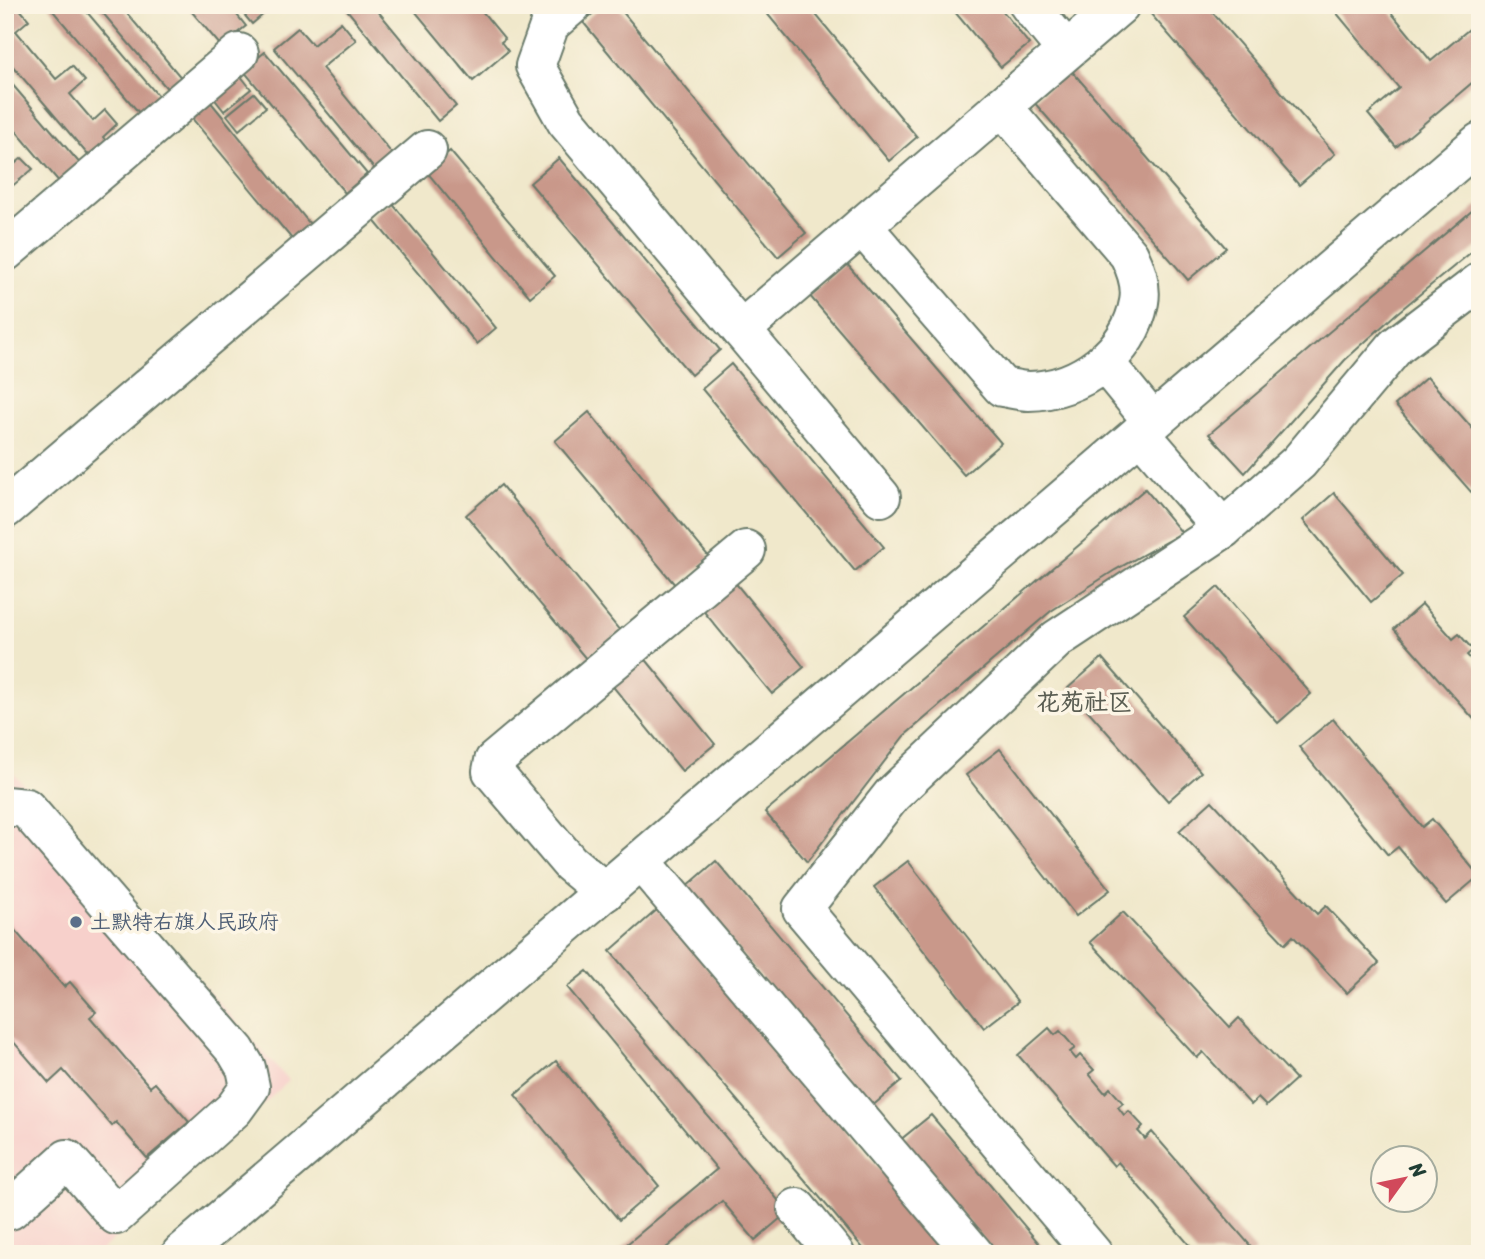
<svg xmlns="http://www.w3.org/2000/svg" width="1485" height="1259" viewBox="0 0 1485 1259" font-family="Sriracha,'LXGW WenKai TC',sans-serif">
<style>
.built{fill:#f7d0cb}
.building{fill:#c9988a}
.lines{fill:none;stroke-linecap:round;stroke-linejoin:round}
.minor-casing{stroke:#687969;stroke-width:42}
.minor{stroke:#fff;stroke-width:38}
.service-dot{fill:#5c6f8a;stroke:#fcf5e5;stroke-width:2.5}
.labels{text-anchor:middle;dominant-baseline:central;stroke-width:7;stroke-linejoin:round;paint-order:stroke}
.service-label{font-size:21px;fill:#4e5e75;stroke:#fcf5e5;text-anchor:start}
.quarter-label{font-size:24px;font-weight:bold;fill:#5a5d52;stroke:#fcf5e5}
</style>
<rect width="100%" height="100%" fill="#fcf5e5"/>
<filter id="ink" filterUnits="userSpaceOnUse"><feTurbulence type="fractalNoise" baseFrequency=".0143" numOctaves="2"/><feDisplacementMap in="SourceGraphic" scale="14" xChannelSelector="R" yChannelSelector="G"/><feConvolveMatrix kernelMatrix="1 2 1 2 8 2 1 2 1" color-interpolation-filters="sRGB"/></filter>
<filter id="wash" filterUnits="userSpaceOnUse"><feTurbulence type="fractalNoise" baseFrequency=".00686" numOctaves="4" result="noise"/><feDisplacementMap in="SourceGraphic" scale="28" xChannelSelector="R" yChannelSelector="G"/><feGaussianBlur stdDeviation="1.57" result="paint"/><feColorMatrix in="noise" values="0 0 0 0 0 0 0 0 0 0 0 0 0 0 0 0 0 1.4 0 .05"/><feComposite in="paint" operator="in"/></filter>
<g filter="url(#wash)">
<rect width="100%" height="100%" fill="#f0e8cb"/>
<polygon class="built" points="5,764 289,1081 97,1254 5,1254"/>
<g id="blocks">
<g class="building">
<polygon points="48,5 81,5 160,98 140,114"/>
<polygon points="96,5 120,5 183,80 170,92"/>
<polygon points="186,5 229,5 246,26 221,46"/>
<polygon points="236,5 274,5 252,24"/>
<polygon points="343,5 373,5 456,106 438,121"/>
<polygon points="410,5 477,5 505,39 501,42 508,51 473,81"/>
<polygon points="603,5 617,5 806,233 778,257 583,22"/>
<polygon points="760,5 808,5 917,137 889,161"/>
<polygon points="949,5 998,5 1029,44 1001,67"/>
<polygon points="1143,5 1206,5 1335,154 1299,185"/>
<polygon points="1330,5 1385,5 1431,61 1480,20 1480,76 1396,147 1368,114 1399,88"/>
<polygon points="19,8 29,20 16,31 56,79 72,66 85,81 70,94 93,121 105,110 117,124 103,137 106,141 88,155 5,57 5,19"/>
<polygon points="341,22 356,40 322,68 394,156 376,171 274,48 298,28 313,45"/>
<polygon points="265,52 367,174 345,193 243,70"/>
<polygon points="1070,69 1226,248 1188,280 1033,101"/>
<polygon points="240,75 251,89 224,111 213,97"/>
<polygon points="5,76 82,166 61,184 5,118"/>
<polygon points="254,93 266,107 239,130 227,115"/>
<polygon points="209,100 310,224 292,239 190,116"/>
<polygon points="450,151 555,276 530,297 426,171"/>
<polygon points="22,158 33,169 5,192 5,172"/>
<polygon points="559,158 720,350 691,375 530,183"/>
<polygon points="391,202 496,328 477,344 372,218"/>
<polygon points="1480,204 1480,245 1397,313 1345,360 1245,473 1209,434"/>
<polygon points="846,263 1001,443 964,475 809,295"/>
<polygon points="731,364 884,547 855,571 702,389"/>
<polygon points="1427,377 1480,437 1480,485 1471,492 1395,405"/>
<polygon points="589,412 710,558 676,586 555,441"/>
<polygon points="501,485 621,632 587,660 466,515"/>
<polygon points="1145,489 1182,533 1115,570 1051,611 904,736 807,862 765,812"/>
<polygon points="1334,493 1403,575 1371,602 1303,520"/>
<polygon points="733,580 804,667 772,694 700,607"/>
<polygon points="1218,587 1311,694 1278,723 1184,617"/>
<polygon points="1422,604 1453,639 1459,634 1473,650 1467,655 1480,669 1480,726 1394,629"/>
<polygon points="643,656 715,744 682,771 610,683"/>
<polygon points="1102,658 1201,772 1168,801 1068,688"/>
<polygon points="1333,719 1422,827 1432,819 1479,876 1446,904 1398,847 1388,855 1299,747"/>
<polygon points="1000,749 1110,890 1076,916 966,775"/>
<polygon points="1212,801 1317,914 1326,906 1379,963 1347,993 1293,936 1285,944 1179,831"/>
<polygon points="716,861 902,1081 871,1107 685,888"/>
<polygon points="908,861 1018,1002 984,1028 874,887"/>
<polygon points="658,909 951,1254 868,1254 610,951"/>
<polygon points="1123,912 1230,1027 1239,1018 1296,1079 1266,1106 1258,1098 1251,1105 1203,1052 1197,1058 1090,942"/>
<polygon points="5,919 64,987 70,982 96,1012 90,1017 150,1087 155,1083 189,1122 147,1158 116,1122 112,1126 63,1070 49,1083 5,1032"/>
<polygon points="587,971 788,1212 755,1240 722,1201 659,1254 615,1254 717,1169 567,987"/>
<polygon points="1049,1028 1055,1035 1060,1031 1075,1048 1070,1052 1076,1059 1080,1055 1094,1070 1089,1074 1105,1093 1110,1088 1123,1103 1118,1107 1124,1115 1129,1111 1143,1126 1138,1131 1145,1139 1152,1132 1255,1251 1251,1254 1197,1254 1118,1162 1114,1166 1018,1055"/>
<polygon points="556,1061 659,1186 619,1220 515,1095"/>
<polygon points="931,1115 1048,1254 995,1254 899,1141"/>
</g>
</g>
</g>
<g filter="url(#ink)">
<use href="#blocks" fill-opacity="0" stroke="#687969" stroke-width="2"/>
<g class="lines">
<defs>
<g id="minor">
<polyline points="572,5 550,24 535,66 566,121 881,497"/>
<polyline points="1029,5 1066,50"/>
<path d="M862,226L1002,387C1010,388 1020,391 1029,391C1080,390 1130,353 1139,302C1142,286 1136,269 1129,255L1002,106"/>
<polyline points="5,252 239,53"/>
<polyline points="741,330 1120,5"/>
<polyline points="1104,362 1153,422"/>
<polyline points="1140,433 1223,529"/>
<polyline points="5,509 427,150"/>
<polyline points="5,806 26,808 236,1051 246,1068 250,1087 234,1109 116,1215 67,1159 10,1210 5,1211"/>
<polyline points="641,861 974,1254"/>
<polyline points="605,892 570,863 492,771 494,761 746,550"/>
<polyline points="797,1208 835,1254"/>
<polyline points="181,1254 1480,142"/>
<polyline points="1093,1254 802,909 892,795 1057,639 1223,529 1299,462 1396,346 1480,282"/>
</g>
</defs>
<use href="#minor" class="minor-casing"/>
<use href="#minor" class="minor"/>
</g>
</g>
<circle class="service-dot" cx="76" cy="922" r="7"/>
<g class="labels">
<g class="service-label">
<text x="90" y="922">土默特右旗人民政府</text>
</g>
<g class="quarter-label">
<text x="1084" y="702">花苑社区</text>
</g>
</g>
<rect width="1485" height="1259" fill="none" stroke="#fcf5e5" stroke-width="28"/>
<g transform="translate(1404 1179) rotate(57)"><circle r="33" fill="#fcf5e5" stroke="#a4ab9e" stroke-width="2"/>
<path d="M0-5L12 26L0 18L-12 26Z" fill="#d1495b"/>
<text y="-10" font-size="19" font-weight="bold" text-anchor="middle" fill="#1f3d34">N</text>
</g>
</svg>
